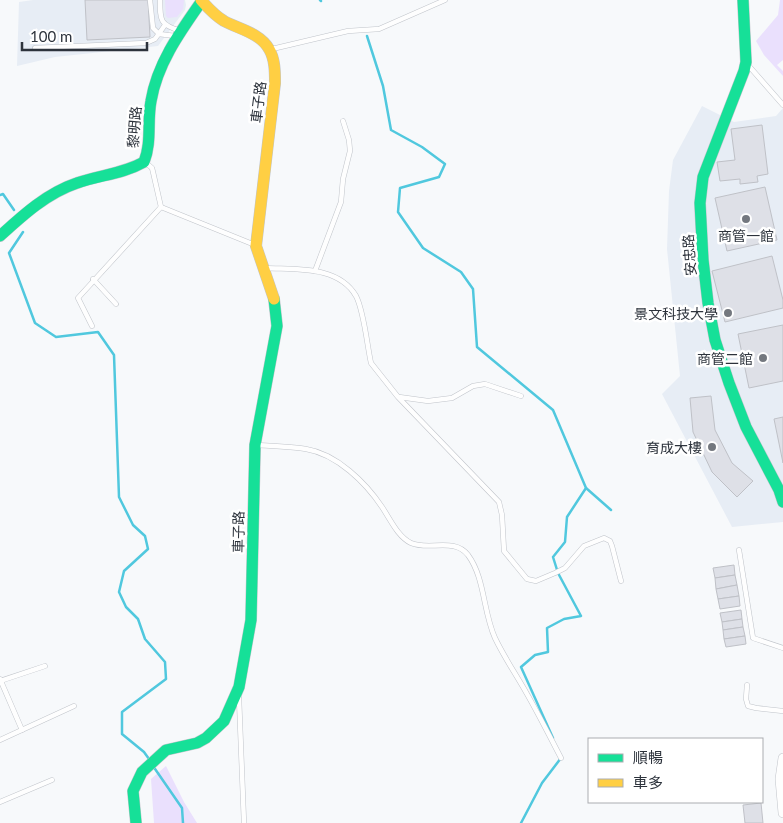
<svg xmlns="http://www.w3.org/2000/svg" width="783" height="823" viewBox="0 0 783 823" font-family="Lato,'Noto Sans TC',sans-serif">
<style>
.built{fill:#e7edf5}
.green{fill:#eae0fd}
.lines{fill:none;stroke-linecap:round;stroke-linejoin:round}
.stream{stroke:#50c8de;stroke-width:2.5}
.building{fill:#dee0e7;stroke:#bfc1c7}
.lane-casing{stroke:#c0c4ca;stroke-width:5.5}
.street-casing{stroke:#c0c4ca;stroke-width:10}
.fast-casing{stroke:#c0c4ca;stroke-width:12}
.slow-casing{stroke:#c0c4ca;stroke-width:12}
.lane{stroke:#fefefe;stroke-width:4.5}
.street{stroke:#fefefe;stroke-width:9}
.fast{stroke:#16e098;stroke-width:11}
.slow{stroke:#ffcf43;stroke-width:11}
.poi-dot{fill:#74787f;stroke:#fff;stroke-width:2}
.labels{text-anchor:middle;dominant-baseline:central;stroke-width:5;stroke-linejoin:round;paint-order:stroke}
.street-label{font-size:14px;fill:#2d333c;stroke:#fff}
.poi-label{font-size:14px;fill:#2d333c;stroke:#fff;text-anchor:end}
</style>
<rect width="100%" height="100%" fill="#f7f9fb"/>
<g class="built">
<polygon points="33,0 185,0 186,5 185,10 158,46 55,57 17,66 19,2"/>
<polygon points="702,106 734,122 776,116 783,108 783,522 732,527 662,394 680,376 667,249 669,191 673,160"/>
</g>
<g class="green">
<polygon points="165,0 184,0 183,9 177,17 168,18 166,16"/>
<polygon points="780,0 783,0 783,60 777,65 783,71 783,76 764,55 756,41 778,15"/>
<polygon points="166,766 184,802 197,823 154,823 151,779"/>
</g>
<g class="lines">
<g class="stream">
<polyline points="320,0 321,1"/>
<polyline points="367,36 383,86 391,130 422,147 445,164 439,177 400,188 398,212 423,248 461,272 473,289 477,347 553,410 586,488 567,517 565,542 553,557 558,573 581,616 564,619 547,628 548,652 535,655 521,667 553,738"/>
<polyline points="0,195 3,194 14,210"/>
<polyline points="23,232 9,253 35,323 56,337 98,332 114,355 119,497 133,525 145,536 148,549 124,571 119,592 126,607 138,619 145,639 165,662 166,679 122,712 122,734 144,752 149,759"/>
<polyline points="586,488 611,510"/>
<polyline points="153,766 182,808 183,823"/>
<polyline points="521,823 542,783 561,758"/>
</g>
</g>
<g class="building">
<polygon points="85,0 148,0 150,37 87,40"/>
<polygon points="762,125 768,174 757,176 758,182 740,184 740,179 720,181 717,162 735,160 731,129"/>
<polygon points="765,187 777,240 727,251 715,198"/>
<polygon points="772,256 783,300 783,308 725,322 712,271"/>
<polygon points="783,325 783,381 749,388 738,334"/>
<polygon points="711,396 715,430 732,463 753,481 737,497 712,472 693,432 690,398"/>
<polygon points="783,417 783,463 774,419"/>
<polygon points="734,565 735,575 715,578 713,568"/>
<polygon points="735,575 737,585 716,589 715,578"/>
<polygon points="737,585 739,596 718,599 716,589"/>
<polygon points="739,596 740,606 720,609 718,599"/>
<polygon points="741,610 742,619 722,622 720,613"/>
<polygon points="742,619 743,627 723,630 722,622"/>
<polygon points="743,627 745,636 724,639 723,630"/>
<polygon points="745,636 746,644 726,647 724,639"/>
<polygon points="761,803 763,823 745,823 743,805"/>
</g>
<g class="lines">
<defs>
<g id="lane">
<polyline points="150,0 153,28 159,34 175,36"/>
<path d="M160,0C160,21 160,25 181,31"/>
<polyline points="35,48 146,43 155,39 165,25"/>
<polyline points="272,49 348,31 379,29 445,0"/>
<polyline points="748,65 783,105"/>
<polyline points="145,162 152,168 153,172 161,207 255,245"/>
<path d="M265,268C295,270 338,265 356,296C364,311 367,345 371,363L398,397L499,502L502,515L504,551L527,579L536,581L555,573L565,568L584,546L604,538L610,541L612,546L621,581"/>
<polyline points="315,271 341,202 343,179 350,151 349,140 343,121"/>
<polyline points="93,279 116,304"/>
<polyline points="92,326 78,298 161,207"/>
<polyline points="399,397 428,401 452,398 473,386 485,384 521,396"/>
<path d="M257,445C273,446 290,446 306,449C337,454 366,483 382,507C390,519 398,537 411,543C429,551 454,537 468,555C485,578 483,612 495,638C504,657 517,676 527,694C539,715 550,737 561,758"/>
<polyline points="739,550 753,638 783,648"/>
<polyline points="0,679 22,730"/>
<polyline points="0,681 45,666"/>
<polyline points="747,685 746,699 748,706 756,708 783,711"/>
<polyline points="239,698 244,823"/>
<polyline points="0,740 74,706"/>
<polyline points="0,802 52,780"/>
</g>
<polyline id="street" points="783,758 780,779 783,813"/>
<g id="fast">
<polyline points="743,0 746,62 744,71 703,177 700,203 703,260 708,303 715,340 729,383 746,427 779,490 783,502"/>
<path d="M0,236C23,215 47,193 77,183C99,175 123,174 144,162C152,142 147,122 151,101C157,64 180,32 201,2"/>
<polyline points="136,823 133,791 142,772 166,750 197,743 206,738 224,721 239,687 251,620 255,445 277,326 274,299"/>
</g>
<path id="slow" d="M201,0C208,8 214,15 224,21C239,29 260,33 269,49C275,59 275,72 275,83L256,246L274,299"/>
</defs>
<use href="#lane" class="lane-casing"/>
<use href="#street" class="street-casing"/>
<use href="#fast" class="fast-casing"/>
<use href="#slow" class="slow-casing"/>
<use href="#lane" class="lane"/>
<use href="#street" class="street"/>
<use href="#fast" class="fast"/>
<use href="#slow" class="slow"/>
</g>
<g class="poi-dot">
<circle cx="746" cy="219" r="5"/>
<circle cx="728" cy="313" r="5"/>
<circle cx="763" cy="358" r="5"/>
<circle cx="712" cy="447" r="5"/>
</g>
<g class="labels">
<g class="street-label">
<text transform="translate(258 102) rotate(-83)">車子路</text>
<text transform="translate(134 127) rotate(-85)">黎明路</text>
<text transform="translate(689 255) rotate(-94)">安忠路</text>
<text transform="translate(238 532) rotate(-89)">車子路</text>
</g>
<g class="poi-label">
<text x="746" y="235" text-anchor="middle">商管一館</text>
<text x="718" y="313">景文科技大學</text>
<text x="753" y="358">商管二館</text>
<text x="702" y="447">育成大樓</text>
</g>
</g>
<rect x="588" y="738" width="175" height="65" fill="#ffffff" stroke="#abadb1"/>
<rect x="598" y="754" width="25" height="8" fill="#16e098" stroke="#abadb1"/>
<text x="633" y="763" font-size="15" fill="#2d333c">順暢</text>
<rect x="598" y="779" width="25" height="8" fill="#ffcf43" stroke="#abadb1"/>
<text x="633" y="788" font-size="15" fill="#2d333c">車多</text>
<path d="M22 42v8h125v-8" fill="none" stroke="#2d333c" stroke-width="2.5"/>
<text x="30" y="42" font-size="15" fill="#2d333c" stroke="#ffffff" stroke-width="4" paint-order="stroke">100 m</text>
</svg>
